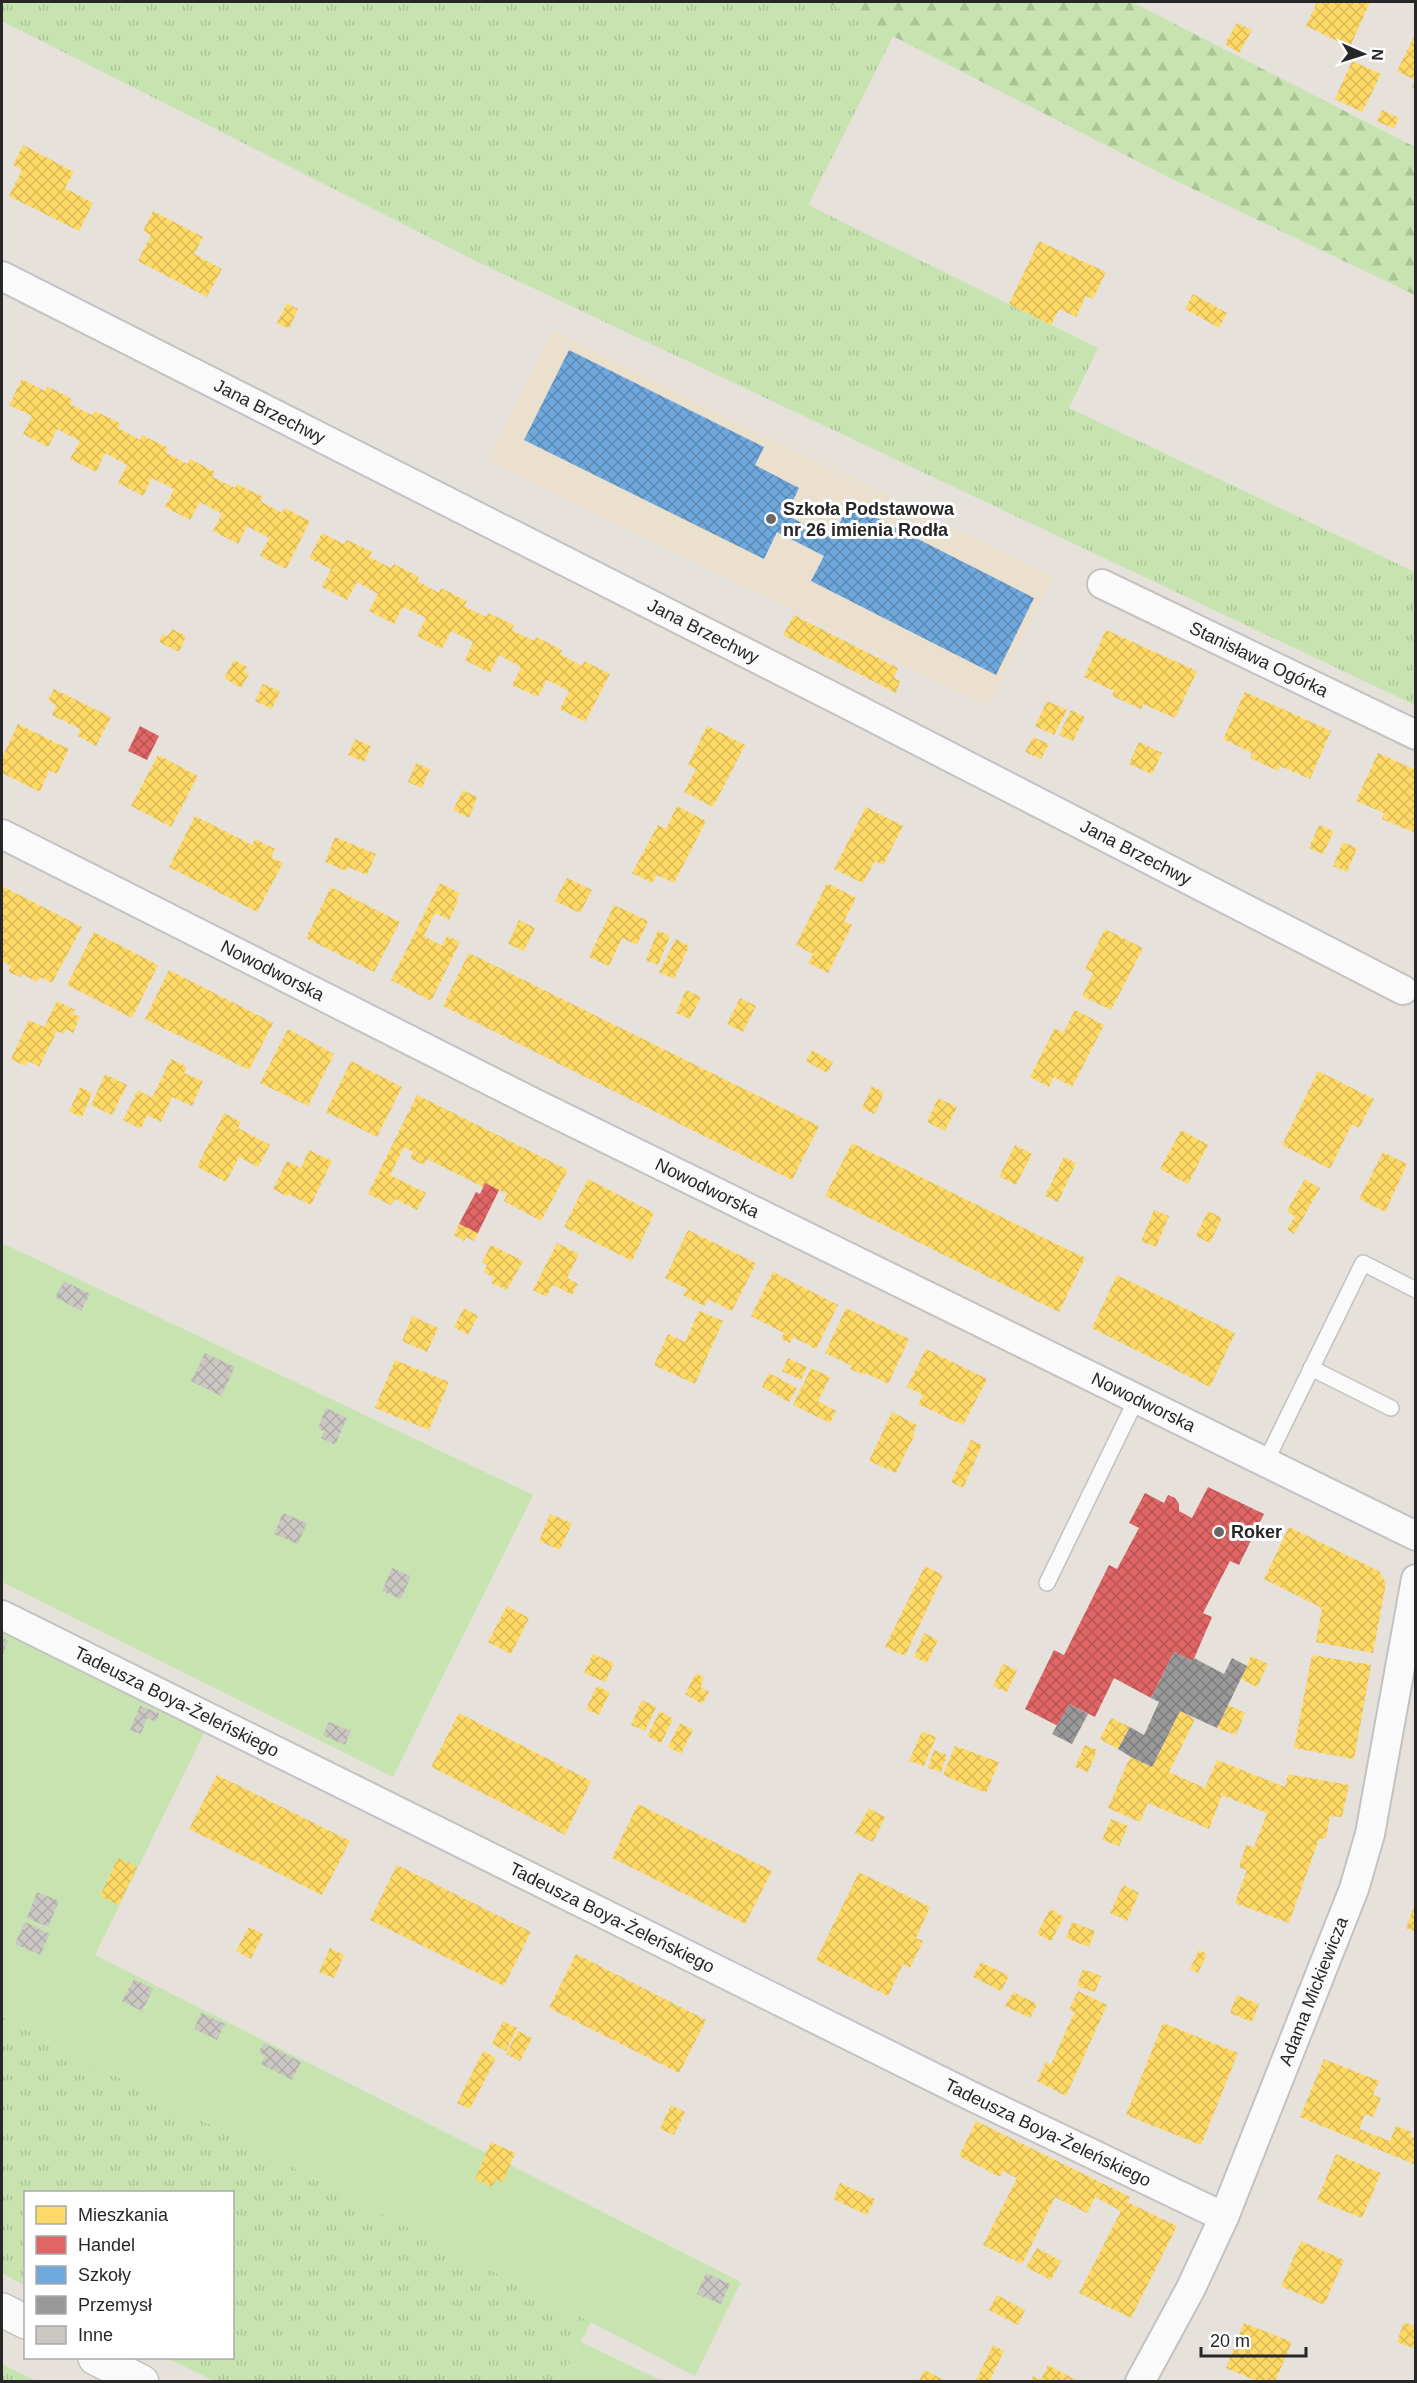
<svg xmlns="http://www.w3.org/2000/svg" width="1417" height="2383" viewBox="0 0 1417 2383" font-family="Helvetica,sans-serif">
<style>
.education{fill:#ebe0ce}
.grass{fill:url(#grass-tufts)}
.forest{fill:url(#forest-firs)}
.garden{fill:#c7e4b0}
.homes{fill:url(#homes-cross-hatch)}
.shops{fill:url(#shops-cross-hatch)}
.schools{fill:url(#schools-cross-hatch)}
.industry{fill:url(#industry-cross-hatch)}
.building{fill:url(#building-cross-hatch)}
.lines{fill:none;stroke-linecap:round;stroke-linejoin:round}
.service-casing{stroke:#c3c1c2;stroke-width:18}
.minor-casing{stroke:#c3c1c2;stroke-width:32}
.secondary-casing{stroke:#c3c1c2;stroke-width:36}
.service{stroke:#fbfafa;stroke-width:15}
.minor{stroke:#fbfafa;stroke-width:28}
.secondary{stroke:#fbfafa;stroke-width:33}
.poi-dot{fill:#6a6866;stroke:#fff;stroke-width:2}
.labels{text-anchor:middle;dominant-baseline:central;stroke-width:6;stroke-linejoin:round;paint-order:stroke}
.street-label{font-size:18px;fill:#272727;stroke:#fff}
.poi-label{font-size:18px;font-weight:bold;fill:#272727;stroke:#fff;text-anchor:start}
</style>
<defs>
<pattern id="grass-tufts" width="24" height="20" patternUnits="userSpaceOnUse" patternTransform="scale(1.5)"><rect width="24" height="20" fill="#c7e4b0"/><path d="M3 7l-1-3M5 7V3M7 7l1-3M15 17l-1-3M17 17v-4M19 17l1-3" fill="none" stroke="#abc497"/></pattern>
<pattern id="forest-firs" width="22" height="20" patternUnits="userSpaceOnUse" patternTransform="scale(1.5)"><rect width="22" height="20" fill="#c7e4b0"/><path d="M5 1l3.5 6h-7zM16 11l3.5 6h-7z" fill="#abc497"/></pattern>
<pattern id="homes-cross-hatch" width="8" height="8" patternUnits="userSpaceOnUse" patternTransform="scale(1.5)"><rect width="8" height="8" fill="#ffd966"/><path d="M0 0l8 8M0 8l8-8" fill="none" stroke="#dbba58"/></pattern>
<pattern id="shops-cross-hatch" width="8" height="8" patternUnits="userSpaceOnUse" patternTransform="scale(1.5)"><rect width="8" height="8" fill="#e06666"/><path d="M0 0l8 8M0 8l8-8" fill="none" stroke="#b65454"/></pattern>
<pattern id="schools-cross-hatch" width="8" height="8" patternUnits="userSpaceOnUse" patternTransform="scale(1.5)"><rect width="8" height="8" fill="#6fa8dc"/><path d="M0 0l8 8M0 8l8-8" fill="none" stroke="#5b89b2"/></pattern>
<pattern id="industry-cross-hatch" width="8" height="8" patternUnits="userSpaceOnUse" patternTransform="scale(1.5)"><rect width="8" height="8" fill="#999"/><path d="M0 0l8 8M0 8l8-8" fill="none" stroke="#7d7d7d"/></pattern>
<pattern id="building-cross-hatch" width="8" height="8" patternUnits="userSpaceOnUse" patternTransform="scale(1.5)"><rect width="8" height="8" fill="#cbc7c3"/><path d="M0 0l8 8M0 8l8-8" fill="none" stroke="#aeaba8"/></pattern>
</defs>
<rect width="100%" height="100%" fill="#e6e1db"/>
<polygon class="education" points="552,330 1053,577 990,707 489,461"/>
<g class="grass">
<polygon points="2,2 826,2 894,35 808,205 1098,348 1069,408 1415,572 1415,705 478,262 2,21"/>
<polygon points="2,2017 591,2322 560,2381 214,2381 167,2358 232,2358 232,2192 26,2192 25,2286 2,2273"/>
<polygon points="2,2364 36,2381 2,2381"/>
</g>
<polygon class="forest" points="826,2 1132,2 1415,147 1415,295 1170,178"/>
<g class="garden">
<polygon points="2,1243 533,1495 393,1777 2,1582"/>
<polygon points="2,1632 204,1733 95,1955 741,2282 695,2376 2,2017"/>
<polygon points="581,2342 662,2381 560,2381"/>
</g>
<g class="homes">
<polygon points="1317,2 1370,2 1350,47 1306,26"/>
<polygon points="1237,23 1252,30 1239,53 1225,44"/>
<polygon points="1416,33 1416,89 1412,87 1415,80 1397,71"/>
<polygon points="1352,61 1381,74 1362,112 1335,99"/>
<polygon points="1382,110 1399,118 1394,129 1377,121"/>
<polygon points="23,145 74,172 65,188 93,203 79,231 9,196 22,170 13,165"/>
<polygon points="153,211 203,237 194,254 222,269 207,297 138,261 151,235 143,231"/>
<polygon points="1039,241 1106,272 1093,299 1086,296 1076,317 1059,309 1051,325 1009,304"/>
<polygon points="1193,294 1227,313 1219,328 1185,309"/>
<polygon points="287,303 298,309 289,329 277,323"/>
<polygon points="22,379 45,391 47,386 72,399 70,404 92,415 95,411 120,423 118,428 140,440 142,435 168,448 165,452 187,464 190,459 215,472 212,477 235,488 237,484 263,497 260,501 282,513 285,508 310,521 286,569 260,556 269,538 247,526 238,544 213,531 222,514 200,502 190,520 165,507 174,489 152,478 143,496 118,483 127,465 105,453 96,472 70,459 80,441 57,429 48,447 23,434 32,416 9,405"/>
<polygon points="322,533 344,544 347,540 372,552 369,557 391,568 394,564 419,577 417,581 439,593 441,588 467,601 464,606 486,617 489,613 514,625 512,630 534,641 537,637 562,650 560,654 582,666 584,661 610,674 585,722 560,709 569,691 547,680 538,697 512,685 521,667 499,655 490,673 465,660 473,642 451,631 442,649 417,636 426,618 403,607 394,624 369,611 378,594 357,582 347,600 322,587 331,569 309,558"/>
<polygon points="794,615 898,668 894,678 900,681 896,693 783,635"/>
<polygon points="172,629 186,636 179,652 159,642 163,634 168,636"/>
<polygon points="1106,630 1197,671 1175,718 1143,704 1141,709 1112,696 1114,691 1084,677"/>
<polygon points="234,660 247,667 244,672 249,674 241,688 224,678"/>
<polygon points="263,684 280,691 272,709 255,701"/>
<polygon points="54,689 111,717 96,746 78,736 80,729 52,715 56,705 48,700"/>
<polygon points="1245,692 1331,731 1310,779 1280,766 1278,771 1250,758 1252,753 1223,739"/>
<polygon points="1047,701 1067,710 1054,735 1035,726"/>
<polygon points="1071,710 1085,717 1073,741 1059,735"/>
<polygon points="18,724 69,749 57,774 49,770 40,792 2,773 2,758"/>
<polygon points="707,726 745,745 713,807 684,792 696,769 688,765"/>
<polygon points="1033,737 1049,744 1041,759 1025,752"/>
<polygon points="355,739 371,746 364,762 348,755"/>
<polygon points="1139,742 1162,753 1152,774 1129,764"/>
<polygon points="1378,753 1416,770 1416,827 1413,832 1382,819 1384,813 1356,801"/>
<polygon points="158,755 198,776 171,827 131,806"/>
<polygon points="416,763 430,769 422,788 408,782"/>
<polygon points="463,790 477,797 469,818 453,810"/>
<polygon points="677,806 706,821 674,883 657,875 652,883 632,873 658,825 666,829"/>
<polygon points="866,807 903,826 883,865 875,861 863,883 834,869"/>
<polygon points="195,816 252,845 255,839 275,849 271,857 283,863 257,912 169,867"/>
<polygon points="1319,825 1334,831 1323,854 1309,848"/>
<polygon points="335,837 376,854 367,875 348,867 346,871 325,862"/>
<polygon points="1343,842 1357,848 1347,872 1333,866"/>
<polygon points="567,878 592,890 580,913 555,901"/>
<polygon points="440,883 460,893 456,901 458,902 449,920 435,913 424,936 442,946 447,936 460,942 431,1001 391,980"/>
<polygon points="827,883 856,898 844,921 852,925 828,973 808,963 813,954 796,945"/>
<polygon points="2,886 82,927 52,983 40,977 37,982 22,974 20,977 8,972 11,966 2,961"/>
<polygon points="331,887 400,922 374,972 306,938"/>
<polygon points="614,905 648,921 637,945 622,938 609,966 589,957"/>
<polygon points="519,920 535,928 524,951 508,944"/>
<polygon points="1105,929 1143,948 1111,1010 1082,996 1093,973 1085,969"/>
<polygon points="658,930 670,936 658,965 646,960"/>
<polygon points="94,932 158,965 132,1018 67,985"/>
<polygon points="676,939 689,946 674,979 659,972"/>
<polygon points="469,953 819,1126 792,1180 443,1006"/>
<polygon points="169,970 273,1023 249,1070 145,1019"/>
<polygon points="686,990 701,997 690,1019 676,1013"/>
<polygon points="740,998 756,1006 743,1032 727,1024"/>
<polygon points="57,1001 75,1010 73,1014 80,1017 73,1033 66,1029 64,1034 57,1031 39,1067 28,1061 25,1066 11,1059 29,1020 44,1027"/>
<polygon points="1075,1010 1104,1025 1072,1087 1054,1077 1049,1087 1030,1077 1055,1028 1063,1033"/>
<polygon points="288,1029 334,1054 308,1106 260,1083"/>
<polygon points="812,1050 833,1062 827,1073 806,1061"/>
<polygon points="171,1059 187,1067 184,1073 203,1081 192,1106 172,1097 161,1122 147,1115 141,1129 123,1120 138,1090 152,1098"/>
<polygon points="351,1061 402,1087 377,1137 326,1112"/>
<polygon points="1318,1071 1374,1099 1359,1128 1352,1124 1330,1169 1282,1145"/>
<polygon points="105,1074 127,1085 112,1115 91,1105"/>
<polygon points="872,1086 884,1092 875,1114 862,1108"/>
<polygon points="80,1087 92,1093 82,1117 69,1112"/>
<polygon points="417,1095 568,1170 541,1221 504,1201 507,1194 485,1183 483,1187 427,1159 424,1165 410,1158 413,1152 404,1147 390,1175 426,1193 417,1210 395,1199 391,1205 368,1194"/>
<polygon points="938,1098 957,1107 945,1131 927,1122"/>
<polygon points="224,1113 241,1122 238,1128 270,1145 258,1167 239,1157 226,1182 197,1167"/>
<polygon points="1181,1130 1208,1145 1188,1184 1160,1169"/>
<polygon points="852,1143 1085,1258 1059,1312 825,1196"/>
<polygon points="1015,1145 1032,1154 1016,1185 999,1176"/>
<polygon points="309,1150 332,1161 311,1205 288,1194 286,1196 273,1189 287,1161 301,1168"/>
<polygon points="1383,1152 1407,1164 1385,1212 1359,1199"/>
<polygon points="1064,1157 1076,1163 1058,1202 1045,1196"/>
<polygon points="588,1179 654,1213 632,1261 564,1227"/>
<polygon points="1305,1179 1320,1188 1294,1234 1287,1229 1295,1217 1287,1211"/>
<polygon points="1154,1210 1169,1216 1156,1247 1141,1241"/>
<polygon points="1208,1211 1222,1218 1210,1243 1196,1236"/>
<polygon points="459,1224 478,1233 474,1241 466,1237 464,1241 454,1235"/>
<polygon points="688,1230 756,1263 732,1311 708,1299 704,1306 683,1295 687,1289 665,1278"/>
<polygon points="557,1243 579,1254 567,1278 578,1284 572,1295 553,1285 546,1297 533,1290"/>
<polygon points="491,1245 523,1261 507,1290 491,1283 494,1278 484,1272 487,1265 482,1262"/>
<polygon points="773,1272 838,1305 816,1349 793,1337 790,1343 781,1339 784,1333 751,1316"/>
<polygon points="1117,1275 1235,1333 1210,1387 1092,1328"/>
<polygon points="464,1308 478,1316 468,1335 454,1327"/>
<polygon points="846,1308 909,1339 888,1384 866,1373 865,1375 850,1369 852,1366 825,1353"/>
<polygon points="699,1311 723,1321 695,1384 654,1365 668,1334 685,1342"/>
<polygon points="412,1316 438,1328 427,1352 402,1341"/>
<polygon points="926,1349 987,1379 963,1425 918,1404 923,1395 907,1387"/>
<polygon points="788,1358 807,1367 801,1380 782,1371"/>
<polygon points="395,1360 449,1382 429,1430 375,1408"/>
<polygon points="811,1368 830,1377 818,1401 836,1411 830,1423 793,1405"/>
<polygon points="769,1373 797,1388 789,1402 762,1387"/>
<polygon points="892,1412 917,1425 913,1433 915,1434 896,1473 869,1461"/>
<polygon points="971,1440 982,1445 963,1488 951,1482"/>
<polygon points="550,1514 572,1523 560,1550 539,1541"/>
<polygon points="1289,1527 1379,1571 1386,1583 1373,1653 1316,1642 1322,1608 1264,1579"/>
<polygon points="925,1566 943,1575 905,1656 885,1647"/>
<polygon points="507,1606 529,1618 511,1654 488,1642"/>
<polygon points="924,1633 938,1640 927,1663 914,1657"/>
<polygon points="593,1654 614,1663 605,1682 584,1673"/>
<polygon points="1312,1655 1371,1665 1354,1759 1294,1748"/>
<polygon points="1251,1656 1268,1664 1257,1687 1241,1679"/>
<polygon points="1003,1664 1017,1670 1007,1692 993,1686"/>
<polygon points="696,1673 705,1678 700,1687 709,1692 702,1704 685,1694"/>
<polygon points="597,1686 610,1692 599,1715 586,1709"/>
<polygon points="642,1700 656,1707 645,1731 631,1725"/>
<polygon points="1228,1705 1245,1713 1236,1735 1217,1728"/>
<polygon points="660,1711 673,1719 661,1743 647,1736"/>
<polygon points="1180,1711 1195,1719 1169,1772 1205,1788 1217,1760 1285,1787 1288,1774 1349,1785 1342,1817 1330,1816 1326,1838 1319,1839 1289,1923 1235,1903 1247,1870 1239,1867 1246,1845 1254,1847 1267,1813 1222,1795 1209,1829 1148,1803 1140,1822 1108,1808 1130,1757 1152,1767"/>
<polygon points="459,1713 591,1781 565,1835 431,1767"/>
<polygon points="1111,1718 1130,1727 1118,1749 1100,1739"/>
<polygon points="680,1723 693,1730 681,1754 668,1747"/>
<polygon points="922,1731 936,1737 924,1766 909,1761"/>
<polygon points="1085,1745 1097,1750 1088,1772 1075,1767"/>
<polygon points="955,1746 999,1762 986,1793 943,1775"/>
<polygon points="934,1750 947,1755 941,1772 928,1768"/>
<polygon points="217,1775 350,1841 322,1895 189,1829"/>
<polygon points="638,1804 772,1871 745,1924 612,1858"/>
<polygon points="869,1808 885,1817 873,1842 855,1833"/>
<polygon points="1111,1819 1128,1826 1119,1846 1102,1840"/>
<polygon points="118,1858 137,1867 119,1905 100,1896"/>
<polygon points="397,1865 531,1932 504,1986 370,1920"/>
<polygon points="859,1872 930,1907 916,1938 923,1941 910,1968 903,1964 888,1996 816,1960"/>
<polygon points="1123,1885 1139,1893 1127,1921 1110,1913"/>
<polygon points="1415,1904 1416,1904 1416,1932 1406,1928"/>
<polygon points="1050,1909 1064,1917 1051,1941 1037,1934"/>
<polygon points="1072,1922 1095,1931 1089,1947 1066,1938"/>
<polygon points="249,1927 263,1934 251,1959 236,1951"/>
<polygon points="330,1948 344,1955 334,1978 319,1972"/>
<polygon points="1199,1950 1207,1954 1198,1973 1190,1969"/>
<polygon points="576,1954 706,2020 679,2073 549,2008"/>
<polygon points="981,1962 1009,1976 1001,1991 973,1977"/>
<polygon points="1083,1969 1101,1976 1095,1992 1077,1986"/>
<polygon points="1078,1991 1107,2005 1066,2096 1037,2081 1046,2062 1051,2065 1069,2024 1075,2012 1069,2010"/>
<polygon points="1013,1992 1037,2004 1030,2018 1005,2006"/>
<polygon points="1237,1995 1259,2004 1252,2022 1230,2013"/>
<polygon points="503,2021 517,2028 506,2051 492,2044"/>
<polygon points="1163,2023 1238,2053 1201,2145 1126,2115"/>
<polygon points="518,2031 532,2038 520,2061 506,2054"/>
<polygon points="483,2051 496,2058 470,2109 457,2103"/>
<polygon points="1324,2059 1379,2081 1373,2095 1381,2098 1373,2117 1365,2114 1359,2129 1390,2141 1396,2126 1412,2132 1410,2136 1416,2138 1416,2165 1300,2117"/>
<polygon points="671,2105 685,2112 674,2135 660,2129"/>
<polygon points="976,2121 1130,2197 1127,2202 1177,2226 1131,2318 1079,2293 1121,2211 1095,2197 1087,2213 1055,2197 1022,2264 983,2245 1017,2178 1003,2171 1000,2177 959,2156"/>
<polygon points="491,2142 515,2153 503,2182 496,2179 492,2187 475,2179"/>
<polygon points="1336,2154 1381,2173 1362,2218 1317,2200"/>
<polygon points="840,2183 875,2199 867,2215 833,2199"/>
<polygon points="1301,2241 1344,2260 1324,2305 1281,2286"/>
<polygon points="1037,2248 1061,2261 1051,2280 1026,2267"/>
<polygon points="997,2295 1025,2310 1018,2325 989,2310"/>
<polygon points="1404,2322 1416,2327 1416,2349 1397,2342"/>
<polygon points="1244,2323 1292,2342 1275,2382 1259,2382 1226,2368"/>
<polygon points="993,2345 1004,2351 989,2382 975,2382"/>
<polygon points="1048,2365 1080,2382 1031,2382 1033,2376 1041,2380"/>
<polygon points="925,2370 947,2382 918,2382"/>
</g>
<g class="shops">
<polygon points="140,726 159,736 147,760 128,751"/>
<polygon points="485,1183 499,1190 478,1233 459,1224 476,1192 480,1194"/>
<polygon points="1208,1487 1264,1514 1239,1565 1230,1561 1203,1613 1212,1617 1193,1661 1174,1652 1151,1698 1114,1678 1095,1717 1069,1704 1058,1726 1025,1709 1054,1650 1064,1655 1109,1565 1117,1569 1139,1528 1129,1523 1145,1493 1164,1503 1168,1495 1175,1498 1179,1504 1179,1511 1192,1518"/>
</g>
<polygon class="schools" points="569,350 764,447 755,465 799,488 786,515 832,538 849,504 1034,598 996,675 811,581 824,556 777,532 764,559 524,440"/>
<g class="industry">
<polygon points="1174,1652 1193,1661 1194,1658 1224,1674 1232,1658 1247,1666 1217,1728 1180,1711 1152,1767 1131,1757 1118,1749 1130,1727 1144,1735 1159,1702 1151,1698"/>
<polygon points="1069,1704 1088,1714 1072,1744 1052,1734"/>
</g>
<g class="building">
<polygon points="64,1281 90,1294 81,1311 55,1297"/>
<polygon points="205,1353 235,1367 221,1396 191,1381"/>
<polygon points="326,1408 347,1418 335,1445 321,1438 324,1431 318,1428"/>
<polygon points="283,1513 307,1523 298,1544 274,1534"/>
<polygon points="392,1568 411,1576 401,1599 382,1591"/>
<polygon points="2,1638 8,1641 2,1657"/>
<polygon points="140,1706 159,1713 156,1722 147,1718 141,1734 130,1730"/>
<polygon points="329,1722 351,1731 345,1745 323,1735"/>
<polygon points="37,1892 59,1901 48,1927 27,1918"/>
<polygon points="25,1922 50,1934 40,1955 15,1944"/>
<polygon points="134,1979 153,1989 142,2011 122,2001"/>
<polygon points="201,2013 225,2024 217,2040 194,2029"/>
<polygon points="264,2043 301,2062 292,2080 261,2064 265,2056 259,2052"/>
<polygon points="706,2273 730,2284 721,2304 697,2294"/>
</g>
<g class="lines">
<defs>
<g id="service">
<polyline points="1311,1368 1391,1408"/>
<polyline points="1265,1463 1363,1263 1416,1290"/>
<polyline points="1047,1583 1136,1400"/>
</g>
<g id="minor">
<path id="s1" d="M2,276L843,702L1403,990"/>
<path id="s2" d="M1102,584L1416,735"/>
<path id="s3" d="M2,834L536,1104L1416,1536"/>
<path id="s4" d="M2,1615L971,2096L1224,2217"/>
<path id="s5" d="M1140,2382L1191,2288L1224,2217L1354,1889L1370,1834L1416,1579"/>
</g>
<g id="secondary">
<polyline points="2,2310 26,2322"/>
<polyline points="95,2358 142,2382"/>
</g>
</defs>
<use href="#service" class="service-casing"/>
<use href="#minor" class="minor-casing"/>
<use href="#secondary" class="secondary-casing"/>
<use href="#service" class="service"/>
<use href="#minor" class="minor"/>
<use href="#secondary" class="secondary"/>
</g>
<g class="poi-dot">
<circle cx="771" cy="519" r="6"/>
<circle cx="1219" cy="1532" r="6"/>
</g>
<g class="labels">
<g class="street-label">
<text stroke="none"><textPath href="#s1" startOffset="300">Jana Brzechwy</textPath></text>
<text stroke="none"><textPath href="#s1" startOffset="786">Jana Brzechwy</textPath></text>
<text stroke="none"><textPath href="#s2" startOffset="174">Stanisława Ogórka</textPath></text>
<text stroke="none"><textPath href="#s1" startOffset="1272">Jana Brzechwy</textPath></text>
<text stroke="none"><textPath href="#s3" startOffset="303">Nowodworska</textPath></text>
<text stroke="none"><textPath href="#s3" startOffset="789">Nowodworska</textPath></text>
<text stroke="none"><textPath href="#s3" startOffset="1275">Nowodworska</textPath></text>
<text stroke="none"><textPath href="#s4" startOffset="195">Tadeusza Boya-Żeleńskiego</textPath></text>
<text stroke="none"><textPath href="#s4" startOffset="681">Tadeusza Boya-Żeleńskiego</textPath></text>
<text stroke="none"><textPath href="#s5" startOffset="428">Adama Mickiewicza</textPath></text>
<text stroke="none"><textPath href="#s4" startOffset="1167">Tadeusza Boya-Żeleńskiego</textPath></text>
</g>
<g class="poi-label">
<text x="783" y="509">Szkoła Podstawowa<tspan x="783" dy="21">nr 26 imienia Rodła</tspan></text>
<text x="1231" y="1532">Roker</text>
</g>
</g>
<rect width="1417" height="2383" fill="none" stroke="#272727" stroke-width="6"/>
<rect x="24" y="2191" width="210" height="168" fill="#ffffff" stroke="#a9a9a9" stroke-width="1.5"/>
<rect x="36" y="2206" width="30" height="18" fill="#ffd966" stroke="#a9a9a9" stroke-width="1.5"/>
<text x="78" y="2221" font-size="18" fill="#272727">Mieszkania</text>
<rect x="36" y="2236" width="30" height="18" fill="#e06666" stroke="#a9a9a9" stroke-width="1.5"/>
<text x="78" y="2251" font-size="18" fill="#272727">Handel</text>
<rect x="36" y="2266" width="30" height="18" fill="#6fa8dc" stroke="#a9a9a9" stroke-width="1.5"/>
<text x="78" y="2281" font-size="18" fill="#272727">Szkoły</text>
<rect x="36" y="2296" width="30" height="18" fill="#999999" stroke="#a9a9a9" stroke-width="1.5"/>
<text x="78" y="2311" font-size="18" fill="#272727">Przemysł</text>
<rect x="36" y="2326" width="30" height="18" fill="#cbc7c3" stroke="#a9a9a9" stroke-width="1.5"/>
<text x="78" y="2341" font-size="18" fill="#272727">Inne</text>
<g transform="translate(1363 54) rotate(93)" stroke="#ffffff" stroke-width="4.5" paint-order="stroke">
<path d="M0-4.5L10 22L0 15L-10 22Z" fill="#272727"/>
<text y="-9" font-size="16" font-weight="bold" text-anchor="middle" fill="#272727">N</text>
</g>
<path d="M1201 2347v9h105v-9" fill="none" stroke="#272727" stroke-width="3"/>
<text x="1210" y="2347" font-size="18" fill="#272727" stroke="#ffffff" stroke-width="4.5" paint-order="stroke">20 m</text>
</svg>
